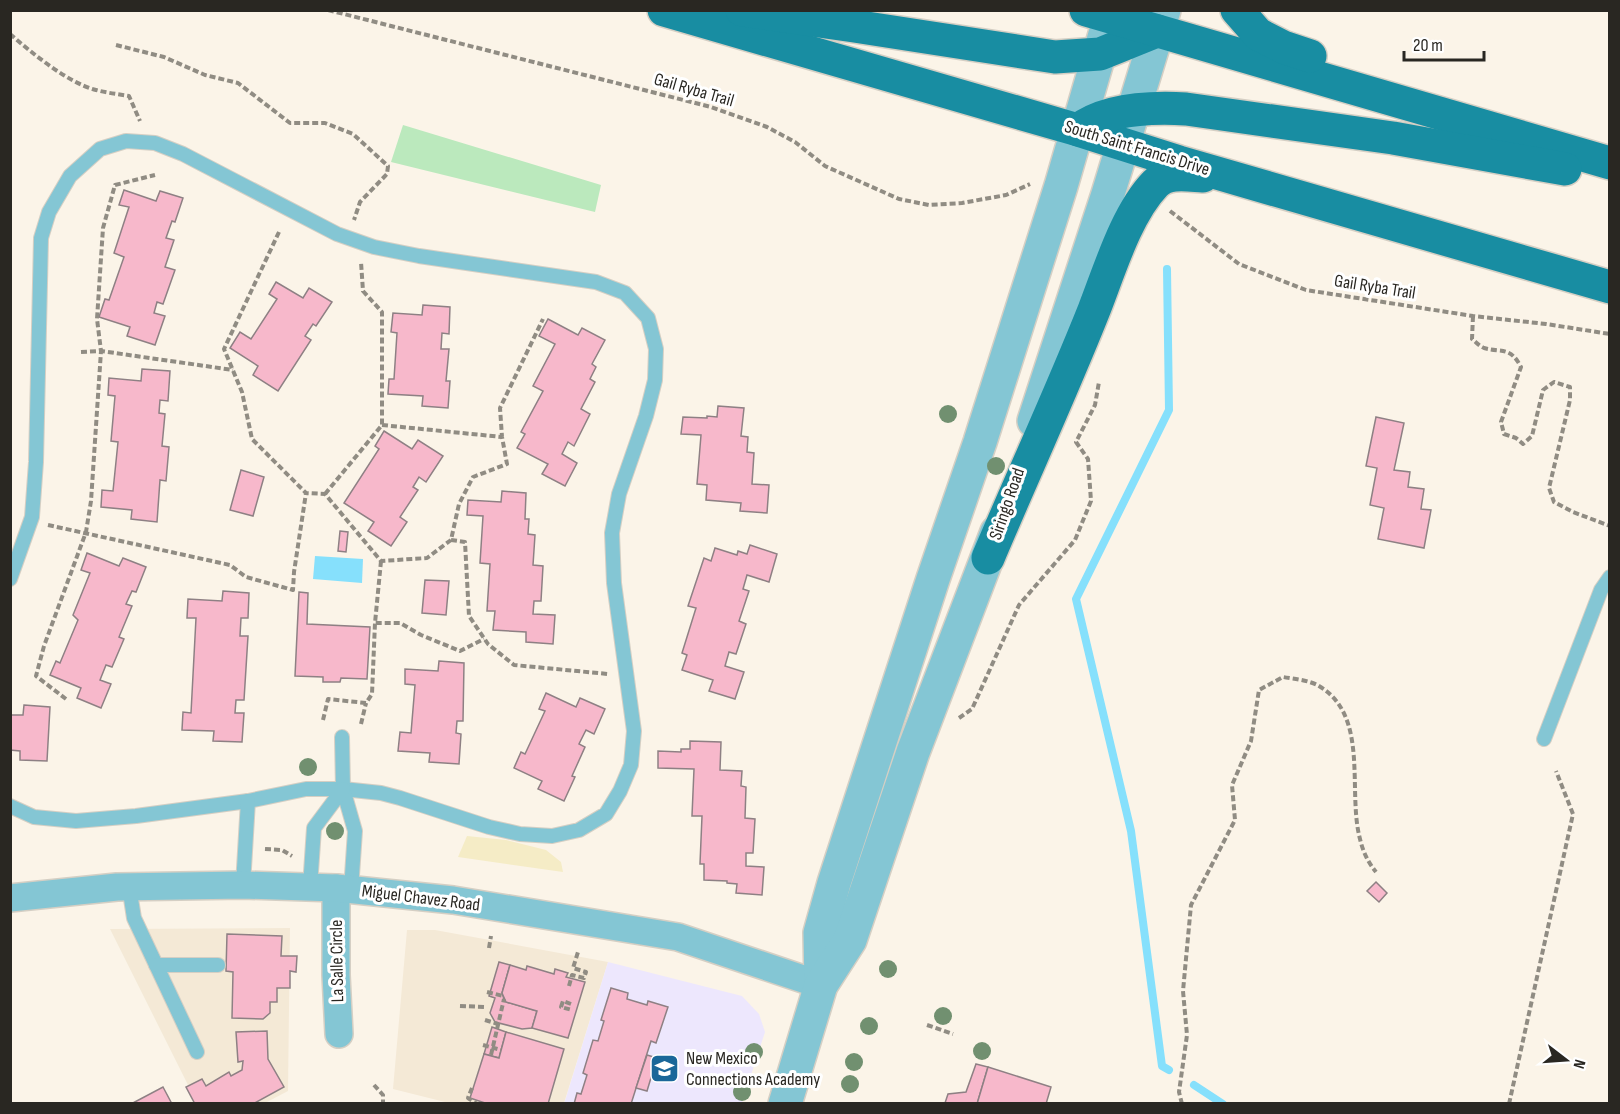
<svg xmlns="http://www.w3.org/2000/svg" width="1620" height="1114" viewBox="0 0 1620 1114" font-family="'Sofia Sans Condensed',sans-serif">
<style>
.built{fill:#f4e9d6}
.education{fill:#ede7fd}
.green{fill:#bbe9bd}
.sand{fill:#f5ecc6}
.water{fill:#86e0fc}
.lines{fill:none;stroke-linecap:round;stroke-linejoin:round}
.stream{stroke:#86e0fc;stroke-width:8}
.building{fill:#f7b8cb;stroke:#8e8084;stroke-width:1.5}
.service-casing{stroke:#d5cfc4;stroke-width:16}
.minor-casing{stroke:#d5cfc4;stroke-width:30}
.tertiary-casing{stroke:#d5cfc4;stroke-width:36}
.trunk-casing{stroke:#d5cfc4;stroke-width:36}
.path{stroke:#908c83;stroke-width:4;stroke-dasharray:6 3;stroke-linecap:butt}
.service{stroke:#84c6d4;stroke-width:14}
.minor{stroke:#84c6d4;stroke-width:27}
.tertiary{stroke:#84c6d4;stroke-width:33}
.trunk{stroke:#188da2;stroke-width:33}
.tree{fill:#719070}
.labels{text-anchor:middle;dominant-baseline:central;stroke-width:6;stroke-linejoin:round;paint-order:stroke}
.street-label{font-size:18px;fill:#292722;stroke:#fff}
.poi-label{font-size:18px;fill:#292722;stroke:#fff;text-anchor:start}
</style>
<rect width="100%" height="100%" fill="#fbf4e8"/>
<g class="built">
<polygon points="290,928 288,1091 265,1103 197,1103 110,929"/>
<polygon points="407,930 435,930 608,962 564,1103 449,1103 393,1089"/>
</g>
<polygon class="education" points="608,962 742,996 759,1014 765,1032 742,1103 564,1104"/>
<polygon class="green" points="403,125 601,185 595,212 391,162"/>
<polygon class="sand" points="467,836 506,840 546,850 561,862 563,872 458,857"/>
<polygon class="water" points="315,556 363,559 362,583 313,579"/>
<g class="lines">
<g class="stream">
<polyline points="1167,269 1169,410 1076,599 1131,831 1162,1066 1169,1070"/>
<polyline points="1194,1085 1223,1104"/>
</g>
</g>
<g class="building">
<polygon points="124,190 156,201 160,191 183,198 175,222 172,221 166,238 174,240 165,267 175,270 163,304 157,302 154,313 165,316 155,345 127,336 130,327 99,317 105,299 109,300 124,257 114,253 129,207 119,205"/>
<polygon points="276,282 303,298 309,288 332,302 316,326 313,324 305,336 311,340 278,391 253,375 258,366 230,348 240,332 251,339 277,299 269,294"/>
<polygon points="423,305 450,307 449,334 442,333 441,349 449,349 446,381 450,381 448,408 422,406 423,396 388,394 389,379 394,379 397,333 391,332 393,313 422,315"/>
<polygon points="548,319 578,335 582,328 605,340 592,364 596,367 590,379 595,382 581,409 590,414 574,446 568,442 562,454 577,463 565,486 542,474 548,464 517,448 525,434 521,432 543,391 533,386 555,344 539,336"/>
<polygon points="142,369 170,371 168,401 160,400 159,413 165,414 162,446 169,447 166,481 160,480 157,522 131,519 132,510 101,507 102,490 113,491 118,442 111,441 115,396 108,395 109,378 141,381"/>
<polygon points="718,406 744,408 741,436 748,437 747,452 754,453 752,484 769,485 767,513 740,511 741,503 706,500 707,485 697,484 701,435 681,434 683,417 707,418 707,416 717,417"/>
<polygon points="1376,417 1404,423 1394,470 1410,472 1408,487 1424,489 1421,509 1431,510 1424,548 1378,539 1384,508 1370,505 1377,468 1366,466"/>
<polygon points="384,431 412,449 418,440 443,456 426,482 419,477 413,487 418,490 400,517 407,522 391,546 368,531 374,522 344,503 379,449 375,446"/>
<polygon points="241,470 264,477 253,516 230,510"/>
<polygon points="502,491 526,493 525,519 529,519 528,534 535,535 533,565 543,566 541,601 534,601 533,614 555,615 553,644 526,642 526,632 493,630 495,611 487,611 490,564 480,563 483,516 467,515 468,500 501,502"/>
<polygon points="340,531 348,532 346,552 338,551"/>
<polygon points="750,545 777,554 769,582 747,575 743,589 749,591 739,621 746,624 736,654 729,652 725,666 744,672 735,699 709,691 713,680 682,670 687,655 682,653 696,608 688,606 704,558 711,561 715,548 737,555 738,551 747,554"/>
<polygon points="87,553 119,566 123,558 146,567 136,592 132,591 126,604 132,606 119,637 124,639 112,667 106,665 100,680 111,684 101,708 77,698 81,688 50,675 56,661 60,663 78,620 73,615 90,573 81,570"/>
<polygon points="425,580 449,581 446,615 422,613"/>
<polygon points="223,591 249,593 248,618 241,618 240,636 248,636 244,700 236,700 235,713 244,713 242,742 213,741 214,731 182,730 183,712 191,713 196,618 187,618 188,599 222,601"/>
<polygon points="299,592 308,593 307,624 370,627 367,679 341,678 340,682 323,682 323,677 295,676"/>
<polygon points="439,661 464,663 463,721 457,721 456,733 461,734 459,764 429,762 430,753 398,751 400,732 411,733 415,685 405,684 405,669 438,671"/>
<polygon points="546,693 576,707 580,698 605,709 594,734 586,730 579,744 585,747 572,776 575,777 564,801 538,789 542,781 514,768 521,752 525,754 545,711 539,709"/>
<polygon points="24,705 50,707 47,761 20,760 20,751 10,750 10,715 23,715"/>
<polygon points="690,741 721,742 720,770 742,771 741,786 746,787 745,818 755,819 753,853 746,853 746,866 764,867 762,895 736,893 737,884 727,883 727,881 704,880 704,864 700,864 702,816 692,816 694,769 658,768 658,751 681,752 681,749 690,749"/>
<polygon points="1376,882 1387,893 1379,902 1367,891"/>
<polygon points="227,934 282,936 281,956 297,956 296,972 290,971 290,988 277,988 277,1002 270,1002 270,1013 263,1019 232,1018 233,972 226,971"/>
<polygon points="499,962 510,965 502,993 504,999 506,1002 537,1011 532,1028 522,1029 495,1022 490,1013 495,998 489,996"/>
<polygon points="510,965 526,970 527,966 554,974 555,969 568,973 566,977 585,982 568,1038 532,1028 537,1011 506,1002 502,993"/>
<polygon points="611,988 628,993 627,999 647,1005 648,1001 668,1007 656,1043 651,1041 631,1104 574,1104 577,1093 581,1094 587,1075 583,1073 593,1040 598,1041 604,1021 601,1020"/>
<polygon points="492,1027 506,1032 499,1058 484,1054"/>
<polygon points="267,1031 268,1059 284,1087 253,1104 195,1104 186,1087 202,1079 206,1086 229,1072 231,1076 242,1070 243,1061 238,1062 236,1032"/>
<polygon points="506,1032 564,1049 548,1104 488,1104 470,1098 484,1054 499,1058"/>
<polygon points="647,1055 657,1058 647,1091 636,1088"/>
<polygon points="976,1064 988,1067 977,1104 945,1103 948,1094 966,1092"/>
<polygon points="988,1067 1051,1087 1046,1104 977,1104"/>
<polygon points="163,1087 172,1104 131,1104"/>
</g>
<g class="lines">
<defs>
<g id="service">
<polyline points="10,579 32,517 36,462 41,238 49,212 70,176 100,149 126,141 155,143 183,154 337,234 374,247 419,256 596,282 625,293 648,318 656,349 655,380 646,416 619,494 612,533 614,583 634,731 631,765 620,791 606,814 579,830 552,836 520,834 489,827 400,798 381,793 343,789 306,789 248,801 136,816 76,821 34,817 10,806"/>
<polyline points="342,737 343,789 355,831 351,890"/>
<polyline points="1544,739 1601,590 1610,577"/>
<polyline points="243,885 248,801"/>
<polyline points="129,886 134,918 197,1052"/>
<polyline points="310,887 314,828 343,789"/>
<polyline points="156,965 218,965"/>
</g>
<g id="minor">
<polyline points="336,888 336,975 339,1034"/>
<polyline points="10,898 117,887 243,885 336,888 453,900 678,937 821,985"/>
</g>
<g id="tertiary">
<polyline points="1034,421 1108,194 1164,10"/>
<polyline points="821,985 820,933 834,883 933,579 980,442 1061,186 1112,10"/>
<polyline points="785,1104 821,985 850,940 913,752 997,532"/>
</g>
<g id="trunk">
<polyline points="664,10 1078,130 1179,162 1610,287"/>
<polyline points="742,10 854,26 1055,57 1100,54 1157,31"/>
<polyline points="1086,10 1610,163"/>
<polyline points="1237,10 1258,34 1283,47 1310,56"/>
<path d="M1078,130C1107,108 1152,107 1186,109L1393,138L1565,169"/>
<path d="M988,558C1023,475 1061,393 1094,310C1109,272 1126,214 1155,184C1167,171 1187,175 1203,176"/>
</g>
</defs>
<use href="#service" class="service-casing"/>
<use href="#minor" class="minor-casing"/>
<use href="#tertiary" class="tertiary-casing"/>
<use href="#trunk" class="trunk-casing"/>
<g class="path">
<polyline points="328,10 711,107 767,127 795,142 825,166 899,199 929,205 962,203 1006,195 1030,184"/>
<polyline points="10,11 11,10"/>
<path d="M10,34C32,53 68,83 96,90C107,93 118,94 129,96L140,121"/>
<polyline points="116,45 164,57 205,75 238,83 290,123 325,123 353,134 388,166 387,174 360,202 354,220"/>
<polyline points="1170,211 1239,264 1306,290 1473,316 1546,324 1610,334"/>
<polyline points="279,232 224,349 242,392 252,439 306,493 325,494 381,561 427,558 451,540 459,504 473,477 507,464 502,437 500,408 543,319"/>
<path d="M1473,316L1472,339C1476,342 1479,346 1484,348C1502,353 1510,346 1521,367L1501,422L1504,434L1516,438L1523,444L1532,436L1543,390L1554,382L1570,387V400L1549,488L1554,502L1573,512L1610,526"/>
<polyline points="81,352 101,351 233,370"/>
<polyline points="382,425 502,437"/>
<polyline points="325,494 382,425 382,312 363,291 361,262"/>
<polyline points="48,525 230,565 246,577 293,590 294,572 306,493"/>
<polyline points="451,540 465,542 469,616 488,644 514,665 608,674"/>
<polyline points="381,561 375,623 400,623 421,635 460,651 484,639"/>
<polyline points="66,699 36,676 44,646 86,532 91,501 101,351 97,319 103,228 115,185 155,175"/>
<polyline points="959,718 972,709 1019,605 1075,540 1091,501 1088,459 1076,442 1095,405 1099,382"/>
<polyline points="323,720 328,699 366,703 372,694 375,623"/>
<polyline points="361,724 366,703"/>
<polyline points="265,849 282,850 292,856"/>
<polyline points="489,948 491,936"/>
<polyline points="569,986 572,975 584,978 586,972 573,968 578,952"/>
<polyline points="487,992 503,996"/>
<polyline points="571,1004 563,1001 561,1007 572,1010"/>
<polyline points="460,1006 485,1007"/>
<polyline points="485,1020 498,1024"/>
<polyline points="927,1025 953,1034"/>
<polyline points="483,1045 501,1050"/>
<polyline points="491,1055 504,999"/>
<polyline points="374,1085 383,1095 383,1104"/>
<polyline points="472,1088 468,1098 477,1104"/>
<path d="M1182,1104L1179,1092L1187,1035L1183,991L1191,905L1235,820L1232,785L1251,741L1259,690L1283,677C1294,679 1309,680 1319,686C1370,716 1347,791 1360,839C1363,852 1368,862 1376,872"/>
<polyline points="1509,1104 1573,814 1556,771"/>
</g>
<use href="#service" class="service"/>
<use href="#minor" class="minor"/>
<use href="#tertiary" class="tertiary"/>
<use href="#trunk" class="trunk"/>
</g>
<g class="tree">
<circle cx="948" cy="414" r="9"/>
<circle cx="996" cy="466" r="9"/>
<circle cx="308" cy="767" r="9"/>
<circle cx="335" cy="831" r="9"/>
<circle cx="888" cy="969" r="9"/>
<circle cx="943" cy="1016" r="9"/>
<circle cx="869" cy="1026" r="9"/>
<circle cx="982" cy="1051" r="9"/>
<circle cx="754" cy="1052" r="9"/>
<circle cx="854" cy="1062" r="9"/>
<circle cx="850" cy="1084" r="9"/>
<circle cx="742" cy="1092" r="9"/>
</g>
<defs>
<symbol id="school-square" viewBox="-11 -11 22 22"><rect x="-9" y="-9" width="18" height="18" rx="4" fill="#1a6799" stroke="#fff"/><path d="M0-5L7-2L0 1L-7-2ZM-4 1L0 2.5L4 1V4Q0 6-4 4Z" fill="#fff"/></symbol>
</defs>
<g fill-rule="evenodd">
<use href="#school-square" x="648" y="1052" width="33" height="33"/>
</g>
<g class="labels">
<g class="street-label">
<text transform="translate(694 90) rotate(16)">Gail Ryba Trail</text>
<text transform="translate(1137 148) rotate(17)">South Saint Francis Drive</text>
<text transform="translate(1375 287) rotate(9)">Gail Ryba Trail</text>
<text transform="translate(1007 504) rotate(-71)">Siringo Road</text>
<text transform="translate(421 898) rotate(7)">Miguel Chavez Road</text>
<text transform="translate(337 961) rotate(-91)">La Salle Circle</text>
</g>
<g class="poi-label">
<text x="686" y="1058">New Mexico<tspan x="686" dy="21">Connections Academy</tspan></text>
</g>
</g>
<rect width="1620" height="1114" fill="none" stroke="#292722" stroke-width="24"/>
<g transform="translate(1566 1060) rotate(107)" stroke="#ffffff" stroke-width="4.5" paint-order="stroke">
<path d="M0-4.5L10 22L0 15L-10 22Z" fill="#292722"/>
<text y="-9" font-size="16" font-weight="bold" text-anchor="middle" fill="#292722">N</text>
</g>
<path d="M1404 51v9h80v-9" fill="none" stroke="#292722" stroke-width="3"/>
<text x="1413" y="51" font-size="18" fill="#292722" stroke="#ffffff" stroke-width="4.5" paint-order="stroke">20 m</text>
</svg>
